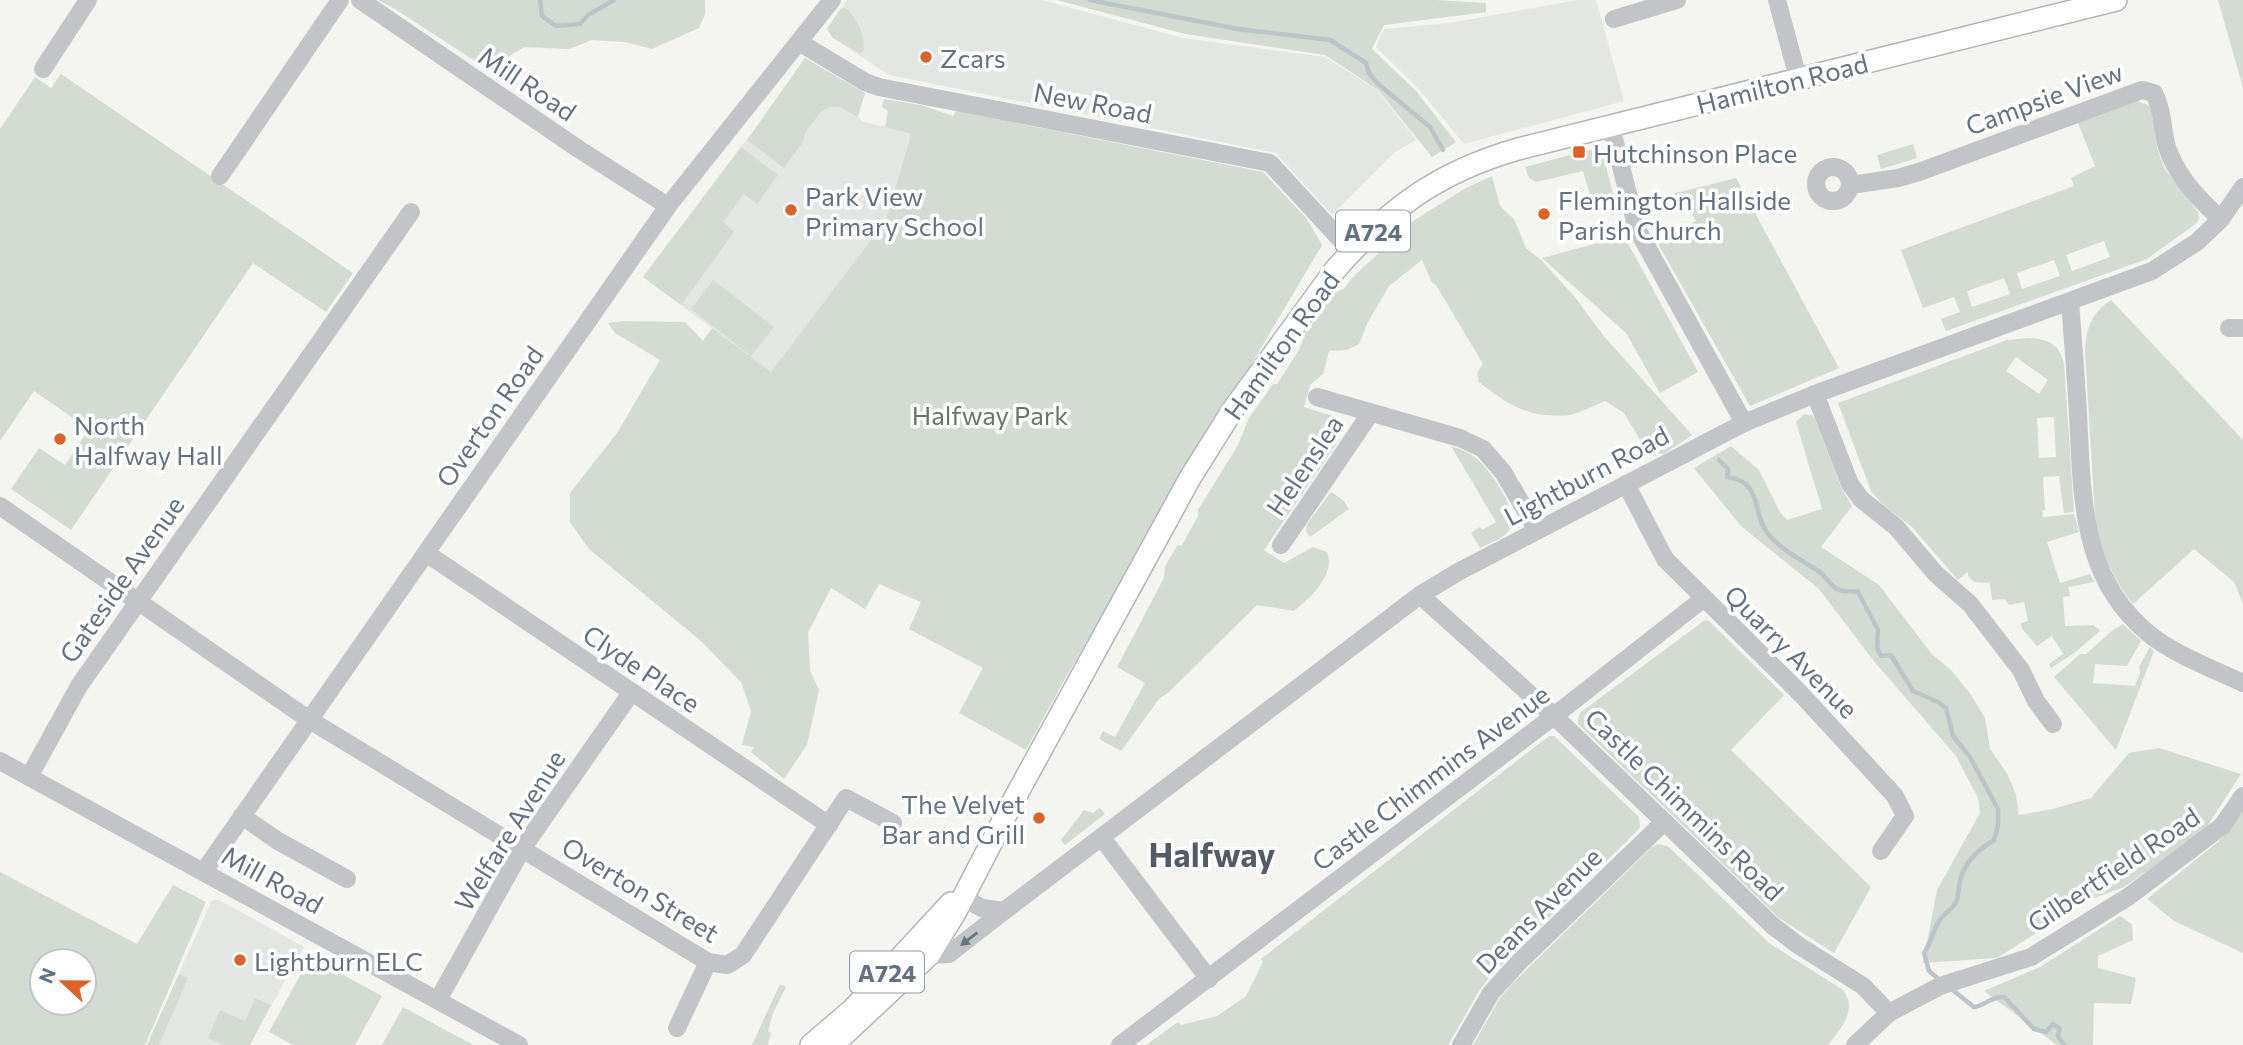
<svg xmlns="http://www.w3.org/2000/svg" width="2243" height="1045" viewBox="0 0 2243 1045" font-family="Commissioner,sans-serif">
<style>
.built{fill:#e4e6e4}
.green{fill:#d4dbd2;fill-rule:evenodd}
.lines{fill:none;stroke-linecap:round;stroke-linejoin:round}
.stream{stroke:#bac4c9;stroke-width:4.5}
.major-casing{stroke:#b2b6ba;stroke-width:24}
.minor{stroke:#c2c4c8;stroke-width:18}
.major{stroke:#fff;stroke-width:21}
.oneway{fill:#697584}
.poi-dot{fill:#dc6228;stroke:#fff;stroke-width:2.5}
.labels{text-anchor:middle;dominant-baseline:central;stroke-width:7;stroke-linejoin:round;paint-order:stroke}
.shield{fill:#fff;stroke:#929ca6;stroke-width:2}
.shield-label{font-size:24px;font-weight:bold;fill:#647180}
.poi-label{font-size:26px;fill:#647180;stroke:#fff;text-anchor:start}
.street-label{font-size:26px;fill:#647180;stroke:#fff}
.park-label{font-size:26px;fill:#657863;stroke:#fff}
.district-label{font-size:33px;font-weight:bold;fill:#525b66;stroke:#fff}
</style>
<rect width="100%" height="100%" fill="#f4f4f0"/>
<g class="built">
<polygon points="847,0 1042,0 1183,38 1325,57 1377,90 1416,140 1395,152 1332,215 1276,153 889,75 833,38 827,29"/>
<polygon points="1578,0 1596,0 1624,101 1464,144 1417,87 1376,47 1384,29 1450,23"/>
<polygon points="803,65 862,121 911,134 886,220 771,372 643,277"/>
<polygon points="212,900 219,900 304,947 249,1045 147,1045"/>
</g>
<g class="green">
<polygon points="378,0 705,0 705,14 699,28 652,49 625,42 592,40 569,49 524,47 501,61 486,64 472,59 395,9"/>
<polygon points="1057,0 1436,0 1486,3 1486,12 1384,25 1372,49 1416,91 1456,142 1432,157 1378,90 1325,55 1185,34"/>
<polygon points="2218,0 2243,0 2243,88"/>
<path d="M845,8C856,15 867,39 863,52L859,53L833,38L827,29L840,9Z"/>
<polygon points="805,58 865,93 858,117 840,107 830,107 822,111 806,131 803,142 784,168 747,140"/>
<polygon points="61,74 353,273 326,312 253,263 71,530 11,489 39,448 65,465 89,429 34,391 0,441 0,129 35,77 51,88"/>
<polygon points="884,99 921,105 953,116 956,111 1263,172 1307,219 1322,245 1063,682 1026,750 959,713 983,668 909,629 921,602 879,584 865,609 831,588 808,633 810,671 819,690 807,745 784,779 751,752 754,747 742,745 751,711 741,682 701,641 589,549 570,522 570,493 617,433 660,360 615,333 608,323 624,321 685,322 703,341 712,328 771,372 886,220 911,134 885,127 888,111 882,107"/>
<path d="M2137,101L2148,105L2151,109L2158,151L2165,169L2198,212L2199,218L2197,223L2147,259L1946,331L1941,319L1960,312L1954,297L1923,308L1901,250L2074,186L2071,178L2095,166L2078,123ZM2104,241L2110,257L2072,271L2066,255ZM2054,260L2060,276L2022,289L2017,273ZM2004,278L2010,294L1972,307L1967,291Z"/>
<polygon points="1913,144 1917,158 1881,169 1877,155"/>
<polygon points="741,147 778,175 757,204 744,194 723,222 734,232 681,305 643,277"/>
<polygon points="1601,147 1615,202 1594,208 1583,171 1536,182 1529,178 1525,167"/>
<path d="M1492,176L1500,206L1514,219L1526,248L1542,261L1574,296L1603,335L1692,435L1664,454L1647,452L1624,413L1605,401C1594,405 1581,413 1569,415C1530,419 1508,405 1479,382L1477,373L1483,364L1436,285L1432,283L1422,260L1389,286L1368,322L1359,344L1347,350L1329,351L1323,374L1310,385L1304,407L1333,416L1339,424V440L1264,550L1284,563L1313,547L1327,552C1336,575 1310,598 1294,611L1257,605L1169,692L1159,699L1121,751L1099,739L1103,731L1115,737L1145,683L1117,667L1164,578L1165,566L1177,546L1182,545L1198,516V510L1238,445L1249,418L1273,384H1277L1299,350L1306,332L1333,293L1344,289L1352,278L1413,221L1466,188Z"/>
<polygon points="1736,178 1839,368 1750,406 1657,242 1696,221 1684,199 1677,202 1675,198 1671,200 1668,195"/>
<polygon points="1624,236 1698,372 1660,393 1626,333 1542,258"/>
<polygon points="713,280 774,327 751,356 691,309"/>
<path d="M2111,300L2243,440V604L2234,582L2194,549L2133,604C2112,578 2100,549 2095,517L2085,352C2086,329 2091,313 2111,300Z"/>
<path d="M2028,338C2047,339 2059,343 2064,363L2074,512L2064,513L2059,476L2043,477L2045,510H2042L2043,517L2074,514L2079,532L2047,542L2060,583L2090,574L2095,582L2068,587L2070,596L2063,597L2065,626L2094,625L2100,631L2073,654L2051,668L2049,664L2063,654L2052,636L2037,646L2022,629L2021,623L2028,621L2024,602L2009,605L2005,599L1992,600L1990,583L1974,582L1968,576V572L1958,580L1912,527L1883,505L1871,491L1838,403L2007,340ZM2016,357L2048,380L2039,394L2006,371ZM2054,417L2056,457L2039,458L2037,418Z"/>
<polygon points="1804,414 1812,415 1816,422 1841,487 1852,506 1821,547 1879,585 1931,653 1952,671 1971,695 1985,718 1990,749 2008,775 2016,795 2019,815 2053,809 2091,798 2129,753 2159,748 2241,774 2204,831 2124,887 2053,913 2049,925 1997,958 1923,963 1937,890 1980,813 1978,798 1956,756 1873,660 1819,589 1741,526 1694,468 1731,446 1759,470 1780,512 1787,520 1822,509 1796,422"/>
<path d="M1451,446C1460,449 1468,452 1476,458C1489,468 1519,511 1511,527C1506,538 1490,543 1480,548L1471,533L1480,527L1482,530L1496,522Z"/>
<polygon points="1331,492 1343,500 1349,509 1310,537 1306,531 1307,524"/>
<polygon points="1705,620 1709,621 1784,695 1731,750 1871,887 1834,953 1779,918 1578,724 1578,718 1581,712"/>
<polygon points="2123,624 2141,641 2127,666 2095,664 2093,683 2135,686 2140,673 2139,667 2150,647 2154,651 2116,750 2054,677 2080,654 2086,654 2113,630"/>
<polygon points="1549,736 1554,736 1639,817 1640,828 1492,974 1479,991 1448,1045 1146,1045 1178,1022 1181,1025 1217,1016 1246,996 1263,962 1261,959"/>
<polygon points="1100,808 1105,814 1065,845 1061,840 1084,810 1093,813"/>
<polygon points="2243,812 2243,953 2174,921 2147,899 2218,842"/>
<path d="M1659,844L1669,847L1769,943L1843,990C1858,1010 1841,1028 1828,1045H1473L1500,998L1511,985L1652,847Z"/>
<path d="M0,872L137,944L173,885L206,902L145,1045H0ZM42,961H84V1003H42Z"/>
<polygon points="2120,916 2132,924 2133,940 2098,956 2098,968 2136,978 2131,1004 2094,1003 2093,1045 2057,1045 1984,991 2040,967"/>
<polygon points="310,957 382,996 355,1045 293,1045 269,1032"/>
<polygon points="179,974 188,978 159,1045 147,1045"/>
<polygon points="780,984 786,987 773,1013 768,1031 771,1033 768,1045 752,1045"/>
<polygon points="255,998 271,1005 250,1045 224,1045 208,1038 220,1010 245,1021"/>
<polygon points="403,1007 473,1045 382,1045"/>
</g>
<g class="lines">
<g class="stream">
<polyline points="540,0 542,16 556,26 580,24 588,15 614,0"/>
<polyline points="1090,0 1238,29 1330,40 1366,63 1369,73 1378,84 1430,127 1443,150"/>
<path d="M1719,460L1728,469L1727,477C1764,481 1751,515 1769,535C1782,550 1801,560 1817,570C1825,575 1830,585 1837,589C1844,593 1851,590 1858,592L1878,630L1877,648L1881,656L1891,655L1913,691L1938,702L1946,708L1953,736L1970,757L1998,809V825L1994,840C1979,849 1964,863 1960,881C1958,889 1959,895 1956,902C1952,910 1942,914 1938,923C1932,933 1931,943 1924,953L1929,971L1941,981"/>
<path d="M1950,988L1974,1007C1985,1006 1991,996 2004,997L2034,1029L2046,1032L2053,1024L2060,1029L2058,1036L2064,1045"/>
</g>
<defs>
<g id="major">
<polyline points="811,1045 853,1009 951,903"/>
<path d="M833,1045L929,955L955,913L1012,803L1190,478L1232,411L1335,270C1389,208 1438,172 1518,149L2116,0"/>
</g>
</defs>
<use href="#major" class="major-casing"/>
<g class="minor">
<polyline points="360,0 580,150 668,206"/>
<polyline points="1777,0 1798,78"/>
<polyline points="1614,19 1677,0"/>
<polyline points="799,42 865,82 879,87 1270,163 1351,251"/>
<polyline points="43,69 88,0"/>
<polyline points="1611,127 1637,229 1744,423"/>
<circle cx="1833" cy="184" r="17"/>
<polyline points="220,176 340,0"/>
<path d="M1851,185L1898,178L1919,172L2142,90L2154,93C2163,110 2162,129 2167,147C2176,175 2199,200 2221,219"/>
<path d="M2070,303C2073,340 2076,377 2078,414C2082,488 2080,568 2137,623C2165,652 2207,666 2243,683"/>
<polyline points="2229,328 2243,328"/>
<polyline points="1815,394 1850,484 1861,499 1896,527 1936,574 1970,604 2021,670 2036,701 2053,724"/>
<polyline points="1317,397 1460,438 1483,449 1503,472 1537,530"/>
<polyline points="1626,484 1665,559 1801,694 1895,796 1905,816 1881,851"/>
<polyline points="0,506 308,719 708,962 727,965 743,955 846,798 893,823"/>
<polyline points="1281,545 1370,414"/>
<polyline points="426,553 829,825"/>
<polyline points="1420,595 1554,716 1773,926 1798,945 1863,986 1889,1013"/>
<polyline points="0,761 519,1045"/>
<polyline points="29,777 79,686 411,212"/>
<polyline points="242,816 278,841 347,879"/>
<polyline points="1102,838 1209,979"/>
<polyline points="204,871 668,206 832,0"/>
<polyline points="962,897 982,908 1004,911 1420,595 1458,572 1744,423 1815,394 2152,271 2197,242 2221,219 2243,187"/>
<polyline points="929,955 949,954 1004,911"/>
<polyline points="438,1000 522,849 631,693"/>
<polyline points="677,1028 708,962"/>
<polyline points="1120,1045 1554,716 1703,599"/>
<polyline points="1461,1045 1491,993 1518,963 1664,822"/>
<polyline points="1855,1045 1889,1013 1940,986 2031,957 2128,897 2222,826 2243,796"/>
</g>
<use href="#major" class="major"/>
</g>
<defs><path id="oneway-solid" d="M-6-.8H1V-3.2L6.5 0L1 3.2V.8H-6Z" transform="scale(1.75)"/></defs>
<use class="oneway" href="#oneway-solid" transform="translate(969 939) rotate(142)"/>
<g class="poi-dot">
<circle cx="926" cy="57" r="7"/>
<rect x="1572" y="145" width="14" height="14" rx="3.5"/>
<circle cx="791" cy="210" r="7"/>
<circle cx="1544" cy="214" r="7"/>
<circle cx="60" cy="439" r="7"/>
<circle cx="1039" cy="818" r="7"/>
<circle cx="240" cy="960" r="7"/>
</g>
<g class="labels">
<g class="shield">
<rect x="1336" y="210.5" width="74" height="41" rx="5"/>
<rect x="850" y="951.5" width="74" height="41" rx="5"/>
</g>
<g class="shield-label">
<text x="1373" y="231">A724</text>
<text x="887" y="972">A724</text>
</g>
<g class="poi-label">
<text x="940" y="57">Zcars</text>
<text x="1593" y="152">Hutchinson Place</text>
<text x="805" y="195">Park View<tspan x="805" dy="30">Primary School</tspan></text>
<text x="1558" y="199">Flemington Hallside<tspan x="1558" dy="30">Parish Church</tspan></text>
<text x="74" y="424">North<tspan x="74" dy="30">Halfway Hall</tspan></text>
<text x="1025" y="803" text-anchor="end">The Velvet<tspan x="1025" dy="30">Bar and Grill</tspan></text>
<text x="254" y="960">Lightburn ELC</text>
</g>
<g class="street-label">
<text transform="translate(528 83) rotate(34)">Mill Road</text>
<text transform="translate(1782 83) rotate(-14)">Hamilton Road</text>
<text transform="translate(2044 98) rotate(-20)">Campsie View</text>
<text transform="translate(1093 102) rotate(11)">New Road</text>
<text transform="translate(1281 345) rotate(-54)">Hamilton Road</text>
<text transform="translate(489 416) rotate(-55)">Overton Road</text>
<text transform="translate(1304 465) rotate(-56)">Helenslea</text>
<text transform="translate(1586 475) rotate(-28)">Lightburn Road</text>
<text transform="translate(121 579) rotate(-55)">Gateside Avenue</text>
<text transform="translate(1792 651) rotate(45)">Quarry Avenue</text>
<text transform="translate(642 668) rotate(34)">Clyde Place</text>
<text transform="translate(1430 777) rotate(-37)">Castle Chimmins Avenue</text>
<text transform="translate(1685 804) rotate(44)">Castle Chimmins Road</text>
<text transform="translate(509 830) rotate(-58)">Welfare Avenue</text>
<text transform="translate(2113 869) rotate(-34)">Gilbertfield Road</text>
<text transform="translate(273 879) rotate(29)">Mill Road</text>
<text transform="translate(641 889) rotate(31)">Overton Street</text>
<text transform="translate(1538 910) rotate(-45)">Deans Avenue</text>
</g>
<g class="park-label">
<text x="990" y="414">Halfway Park</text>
</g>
<g class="district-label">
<text x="1212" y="853">Halfway</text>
</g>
</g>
<g transform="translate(63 982) rotate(292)"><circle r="33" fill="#ffffff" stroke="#c1c6cc" stroke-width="2"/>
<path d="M0-5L12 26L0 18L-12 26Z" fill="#dc6228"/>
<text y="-10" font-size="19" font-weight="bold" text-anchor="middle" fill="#647180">N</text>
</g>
</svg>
